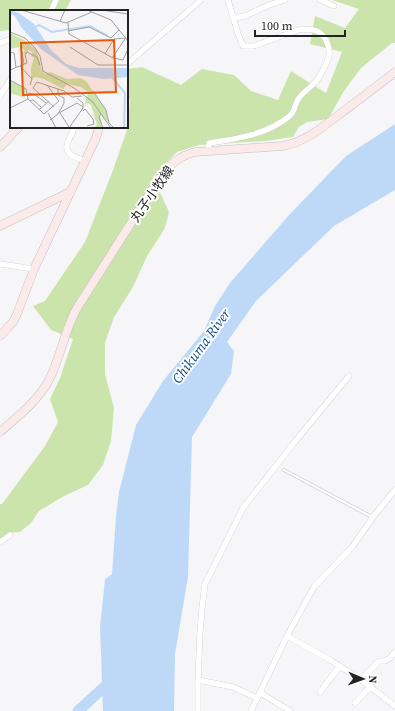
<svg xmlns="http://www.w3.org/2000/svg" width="395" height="711" viewBox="0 0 395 711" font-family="'Source Serif 4','Noto Sans JP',serif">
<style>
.green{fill:#cbe4ac}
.water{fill:#bed9f7}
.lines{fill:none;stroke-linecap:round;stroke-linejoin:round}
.river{stroke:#bed9f7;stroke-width:11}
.lane-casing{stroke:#c0c0c2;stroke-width:3.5}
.street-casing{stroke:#c0c0c2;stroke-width:6}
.secondary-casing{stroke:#c0c0c2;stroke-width:9}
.lane{stroke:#fff;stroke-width:2.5}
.street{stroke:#fff;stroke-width:5.5}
.secondary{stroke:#fceaeb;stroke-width:8}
.labels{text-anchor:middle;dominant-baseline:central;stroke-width:4;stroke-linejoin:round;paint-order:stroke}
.street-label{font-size:13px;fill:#232323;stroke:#fff}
.water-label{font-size:14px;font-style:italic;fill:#044984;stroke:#fff}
.inset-river{fill:none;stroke:#bed9f7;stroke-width:2}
.inset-road{fill:none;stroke:#a2a2a3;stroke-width:1}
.view{fill:#e8590c;fill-opacity:0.15;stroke:#e8590c;stroke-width:2}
.inset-edge{fill:none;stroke:#232323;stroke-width:2}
</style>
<rect width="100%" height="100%" fill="#f6f6f8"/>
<g class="green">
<polygon points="0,0 71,0 65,11 11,11 11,30 0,31"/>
<polygon points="332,0 395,0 395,43 392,43 361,68 344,91 328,119 307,122 299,127 293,137 265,141 199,145 177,152 153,177 169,212 165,228 147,256 133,287 114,317 105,343 105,374 114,408 111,441 103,465 88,485 64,496 39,511 31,523 20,532 9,533 0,539 0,504 2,504 45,446 58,422 50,399 60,378 73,339 51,330 33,306 45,301 85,242 113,170 128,127 130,100 127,95 127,69 142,67 181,85 202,69 234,75 251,91 278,100 291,71 326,93 342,52 310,44 315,16 345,28 359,9"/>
</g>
<polygon class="water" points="395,124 395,190 334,226 256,301 227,342 234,351 231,374 192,437 188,577 175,654 174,711 103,711 100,627 105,579 112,574 116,516 119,492 136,425 163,381 204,331 215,306 230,283 289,215 346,156"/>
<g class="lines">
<polyline class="river" points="78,711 113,679"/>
<defs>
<polyline id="lane" points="284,470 372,517"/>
<g id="street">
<polyline points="320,0 334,6"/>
<polyline points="51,11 56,0"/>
<polyline points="233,18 245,16 269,5 285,0"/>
<polyline points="0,43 11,39"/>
<polyline points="127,64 201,0"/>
<polyline points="0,95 6,87 11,78"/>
<path d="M74,127C73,134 68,139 67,145C65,155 78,158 85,161"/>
<path d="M208,150L209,143C236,139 265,135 287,118C297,111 293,106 299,98C304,91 313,86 318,79C320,76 321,73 323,70C325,66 328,61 329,56C330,48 327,38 319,32C314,29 307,29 301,29L254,46H243L238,34L228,0"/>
<polyline points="0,264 34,269"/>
<polyline points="0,542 10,535"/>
<polyline points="287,636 330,660 361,680 395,706"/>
<polyline points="198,680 233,687 257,698"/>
<polyline points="361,680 379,661 385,661 390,658 395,652"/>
<polyline points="260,692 264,695 290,711"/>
<polyline points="320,692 340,666"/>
<polyline points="355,703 371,686"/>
<polyline points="198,711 198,680 200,632 202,608 205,584 243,508 293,444 349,376"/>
<polyline points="251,711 287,636 314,587 353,546 373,517 395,490"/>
</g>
<g id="secondary">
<polyline points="0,147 19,127"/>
<polyline points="0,226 70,192"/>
<polyline points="0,336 13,322 17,314 34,269 96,138 99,127"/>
<path d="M0,432C17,417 38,401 49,380C61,357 64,331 77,308L159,179C171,165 176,157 195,152L282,146C303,143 320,129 336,117C356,102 376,87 395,72"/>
</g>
</defs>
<use href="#lane" class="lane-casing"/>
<use href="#street" class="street-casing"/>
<use href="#secondary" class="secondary-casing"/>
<use href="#lane" class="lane"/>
<use href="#street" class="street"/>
<use href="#secondary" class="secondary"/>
</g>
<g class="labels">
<g class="street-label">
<text transform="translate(152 194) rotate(-55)">丸子小牧線</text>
</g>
<g class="water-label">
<text transform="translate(201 346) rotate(-54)">Chikuma River</text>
</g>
</g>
<g transform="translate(10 10)">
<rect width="118" height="118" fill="#f6f6f8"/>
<path d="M0,23L16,31L27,41L31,58L35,64L40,62L57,69L70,68L76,71L96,100L99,113L90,104L92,118H84L87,115L81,95L77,93L74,97L78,82L71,77L57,74L53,79L34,69L25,67L21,70V58L24,48L21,46L23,42L18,40L17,44H13L15,40L12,38L8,43L10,37L0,39ZM0,71L15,77V88L0,83Z" fill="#cbe4ac"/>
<path d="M0,0L9,3L24,14L41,40L56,54L69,58H118V67L94,69L68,65L31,39L11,17L5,6L0,4Z" fill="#bed9f7"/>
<path class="inset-river" d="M24,18L29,15L42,22L80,16L98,26M101,66L115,83L114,118"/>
<path class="inset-road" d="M11,0L56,13L82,2M77,0L101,10L118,31M91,0L118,4M50,11L55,0M58,13L59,24L103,48L113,50L118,39M58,21L79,17L101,28L109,20M0,22L15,28L25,38L30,46L33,61L64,78L83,92L91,104M60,37L88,55H118M12,41L14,54M0,42L4,43L6,57M95,44L104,29L116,28M102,48L115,29M10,56L22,69L20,75M0,60L17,53L15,45L17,42L27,47L30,55M0,70L16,79L18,89L34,104L49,91L37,75M83,81L96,100L99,113L104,118M18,83L24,84L36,93M20,91L23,90L31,97M44,97L23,78L27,72L54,81L62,87L72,86M0,98L18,89M29,100L39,91M73,101L75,99L83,109L84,114L77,116M38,103L46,118M49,103L67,93L73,97M50,103L59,117M91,104L101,118M91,104L89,107L93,118M40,110L48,104L54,93V88L48,85V79M59,118L73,98V93L67,88"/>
<path class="view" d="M104,30L106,82L13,85L11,33Z"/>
<rect width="118" height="118" class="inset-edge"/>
</g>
<g transform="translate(363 679) rotate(92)" stroke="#ffffff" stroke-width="3" paint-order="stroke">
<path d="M0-3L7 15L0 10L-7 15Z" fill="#232323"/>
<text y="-6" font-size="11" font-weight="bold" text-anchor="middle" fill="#232323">N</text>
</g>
<path d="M255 30v6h90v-6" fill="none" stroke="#232323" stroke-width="2"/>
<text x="261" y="30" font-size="12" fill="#232323" stroke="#ffffff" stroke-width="3" paint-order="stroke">100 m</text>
</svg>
